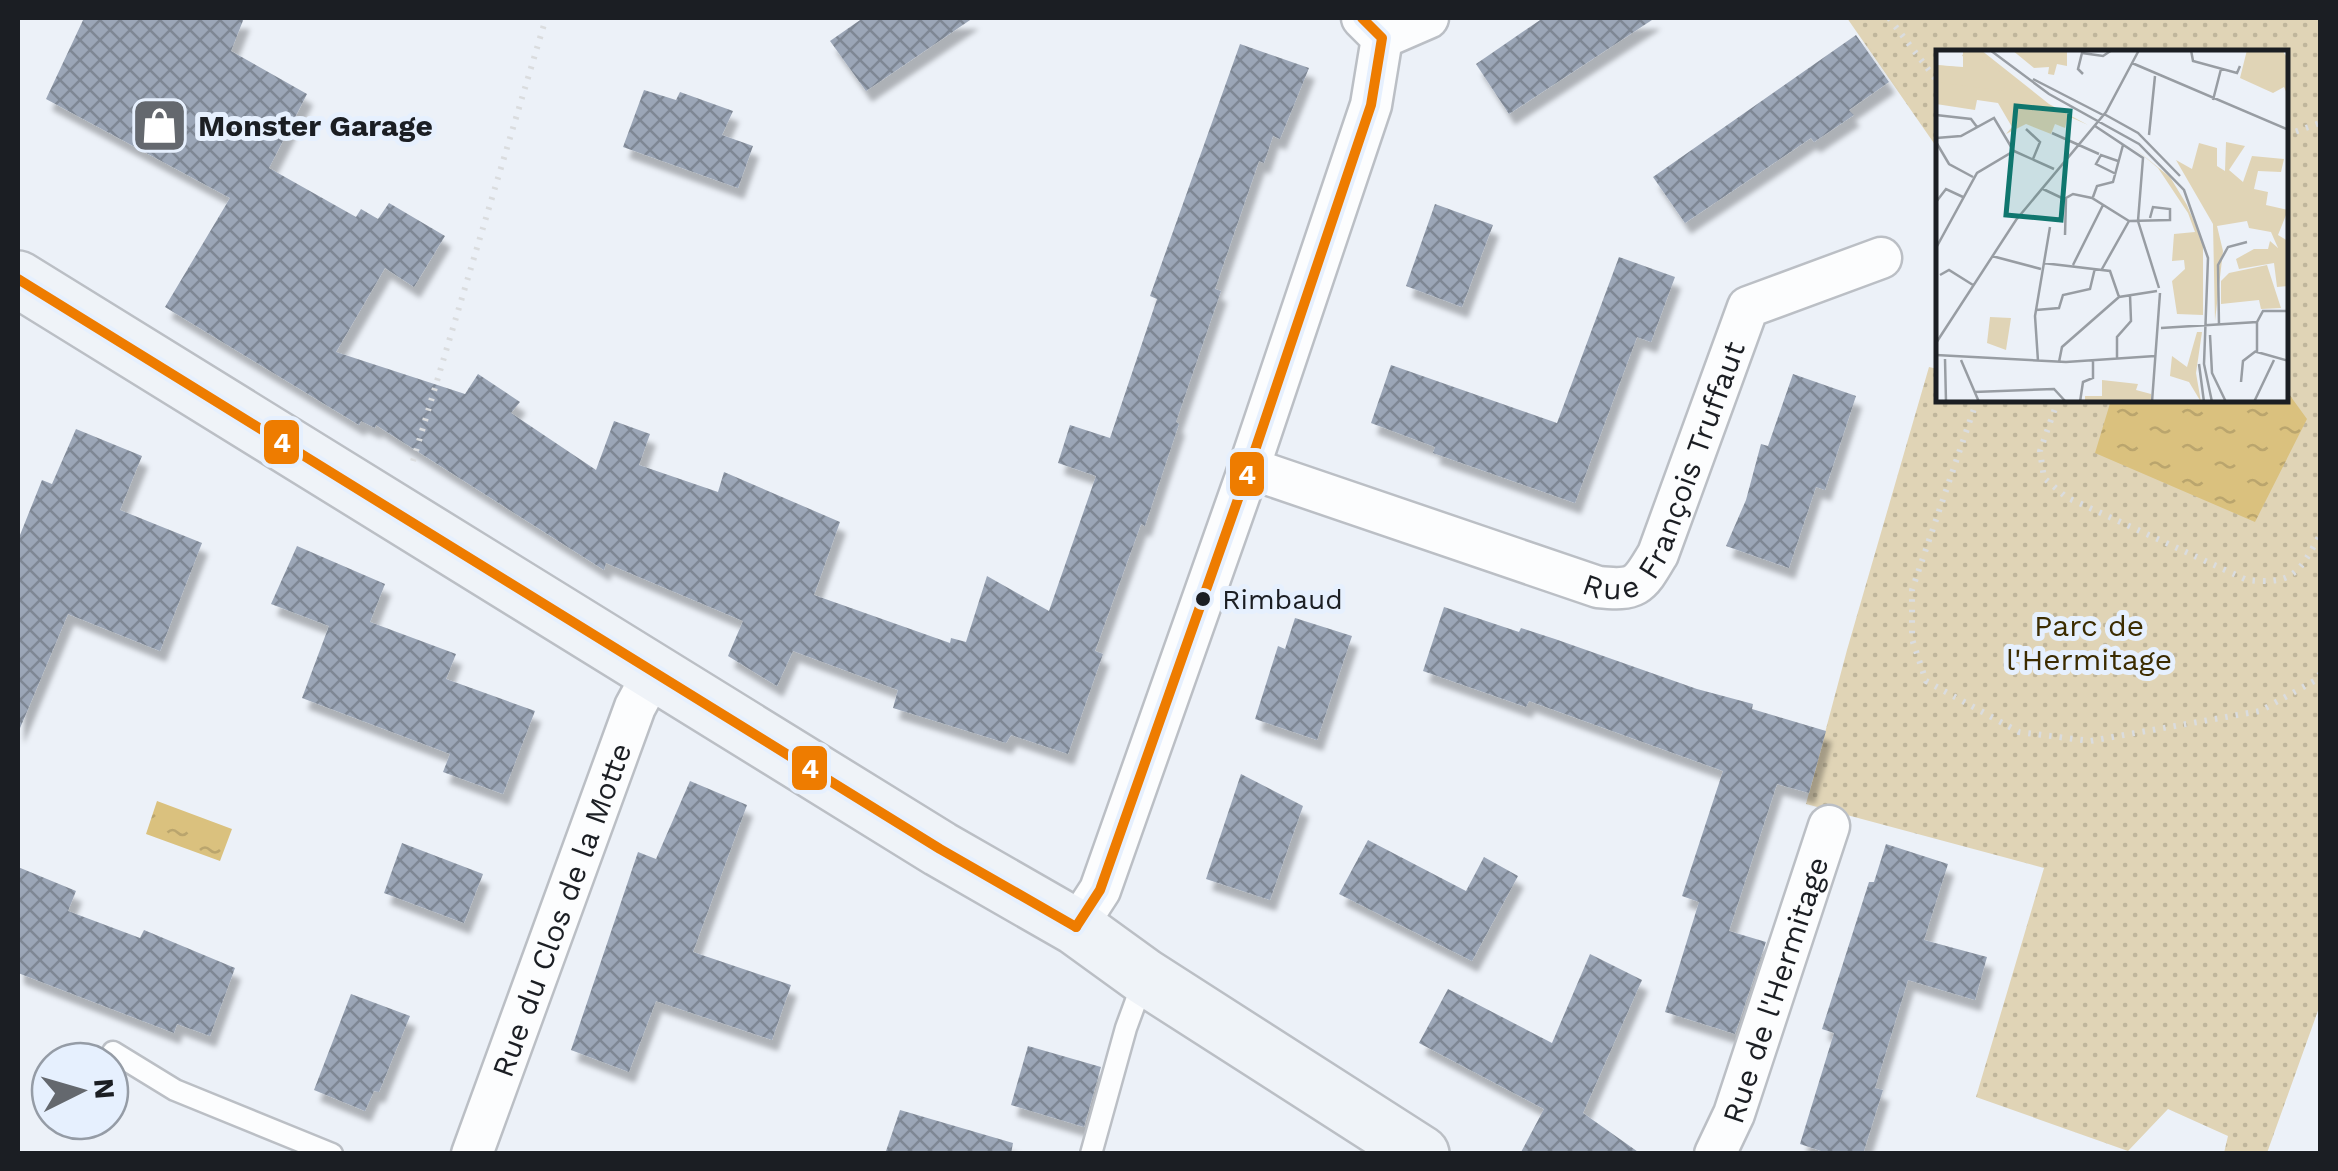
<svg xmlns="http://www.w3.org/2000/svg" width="2338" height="1171" viewBox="0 0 2338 1171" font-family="'Work Sans',sans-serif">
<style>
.grass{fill:url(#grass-dots)}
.water{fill:url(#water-ripples)}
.building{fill:url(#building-cross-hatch);filter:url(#shadow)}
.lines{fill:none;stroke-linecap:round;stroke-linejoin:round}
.service-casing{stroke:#bbbfc5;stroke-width:25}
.minor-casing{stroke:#bbbfc5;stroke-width:45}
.secondary-casing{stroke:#bbbfc5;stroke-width:60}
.path{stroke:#dadcde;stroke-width:6;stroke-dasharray:2.5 8;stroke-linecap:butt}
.service{stroke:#fcfdfe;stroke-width:20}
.minor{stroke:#fcfdfe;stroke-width:40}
.secondary{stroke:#eff3f8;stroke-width:55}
.bus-1-casing{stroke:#e6f0fe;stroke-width:18}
.bus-1{stroke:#ee7c00;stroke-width:10}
.bus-dot{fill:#1b1e23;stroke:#e6f0fe;stroke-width:4}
.labels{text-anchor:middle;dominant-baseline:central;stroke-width:10;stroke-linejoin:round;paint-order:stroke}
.bus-label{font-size:28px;fill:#1b1e23;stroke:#e6f0fe;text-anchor:start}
.poi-label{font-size:30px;font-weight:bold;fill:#1b1e23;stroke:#e6f0fe;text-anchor:start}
.street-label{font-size:30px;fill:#1b1e23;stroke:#e6f0fe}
.park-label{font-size:30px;fill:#3c2c00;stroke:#e6f0fe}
.inset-road{fill:none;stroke:#989da3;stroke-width:2.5}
.view{fill:#0f766e;fill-opacity:0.15;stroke:#0f766e;stroke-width:5}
.inset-edge{fill:none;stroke:#1b1e23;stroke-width:5}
.line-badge{stroke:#e6f0fe;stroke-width:4}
.badge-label{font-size:28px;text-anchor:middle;font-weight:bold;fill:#fff}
</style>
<defs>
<pattern id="grass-dots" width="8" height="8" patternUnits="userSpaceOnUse" patternTransform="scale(2.5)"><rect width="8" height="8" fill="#e0d4b6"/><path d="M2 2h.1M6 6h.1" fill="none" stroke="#c0b69c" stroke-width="1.8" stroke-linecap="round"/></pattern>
<pattern id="water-ripples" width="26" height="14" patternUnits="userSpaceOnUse" patternTransform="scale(2.5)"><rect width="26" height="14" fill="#dac17e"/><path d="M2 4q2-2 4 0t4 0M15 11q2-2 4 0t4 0" fill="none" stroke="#baa56d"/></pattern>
<pattern id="building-cross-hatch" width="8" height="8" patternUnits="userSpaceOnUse" patternTransform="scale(2.5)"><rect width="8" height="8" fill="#9ba6b7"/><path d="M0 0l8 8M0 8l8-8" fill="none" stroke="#7e8794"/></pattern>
<filter id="shadow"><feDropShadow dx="6" dy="11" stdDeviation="2.5" flood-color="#0004"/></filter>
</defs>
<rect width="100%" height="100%" fill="#ecf1f8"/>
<polygon class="grass" points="1847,18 2320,18 2320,1005 2267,1153 2224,1153 2228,1136 2168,1109 2128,1151 1976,1097 2044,868 1806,804 1847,650 1929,367 1938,369 1938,400 2286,400 2286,52 1938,52 1938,149"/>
<g class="water">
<polygon points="2286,390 2307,419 2255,522 2095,453 2111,400 2286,400"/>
<polygon points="157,801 232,829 220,861 146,834"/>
</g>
<g class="building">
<polygon points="84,18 244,18 231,51 307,94 269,168 356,217 361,209 378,219 389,203 445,236 414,287 385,268 336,352 465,394 478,374 520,402 511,413 596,470 614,421 650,434 639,465 718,492 724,472 840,522 814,595 950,643 951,638 966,642 987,576 1049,611 1096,476 1058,463 1070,425 1110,438 1157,299 1150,296 1240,44 1309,68 1280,139 1273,136 1264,163 1259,161 1215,289 1221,291 1176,422 1179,424 1145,526 1141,524 1095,651 1103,654 1068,754 1011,735 1006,743 893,708 898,690 793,651 777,686 728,656 743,621 606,563 604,570 376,425 375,428 361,421 359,425 165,307 230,198 46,99"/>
<polygon points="863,18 973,18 866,91 830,41"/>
<polygon points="1543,18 1655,18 1509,114 1476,64"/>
<polygon points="1856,35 1889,82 1849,110 1854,115 1814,142 1811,138 1685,223 1653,177"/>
<polygon points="644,90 676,100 680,92 733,111 722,135 753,146 738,188 623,147"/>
<polygon points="1435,204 1493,225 1462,307 1406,286"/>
<polygon points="1619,257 1675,277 1651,342 1637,337 1575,503 1433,453 1435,447 1371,423 1391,365 1557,423"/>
<polygon points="1793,374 1856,396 1825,490 1816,487 1789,568 1726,546 1746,500 1761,444 1768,446"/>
<polygon points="76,429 142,456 120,510 202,543 160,651 68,614 18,733 18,540 42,480 52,484"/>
<polygon points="297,546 385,584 370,622 456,654 446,679 535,711 503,794 443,772 450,754 302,698 329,626 271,604"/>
<polygon points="1444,607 1519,632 1521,628 1555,639 1697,689 1753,704 1752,709 1826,731 1809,793 1777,784 1729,931 1766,942 1735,1034 1665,1012 1699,902 1682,896 1723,771 1529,701 1526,707 1423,671"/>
<polygon points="1295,618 1352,636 1317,740 1255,719 1278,646 1285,649"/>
<polygon points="1241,774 1303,806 1270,900 1206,879"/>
<polygon points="690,781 747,805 693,952 791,985 772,1040 656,1001 629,1072 571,1050 638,852 656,859"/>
<polygon points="1368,840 1466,891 1484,857 1518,876 1472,961 1339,894"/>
<polygon points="402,843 483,874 464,923 384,893"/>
<polygon points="1886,844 1948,864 1924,940 1987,957 1975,1000 1908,980 1875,1088 1883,1090 1863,1154 1830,1154 1800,1144 1834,1033 1822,1029 1869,882 1874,882"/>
<polygon points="18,867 76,891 68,911 140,938 144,930 235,968 210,1036 177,1024 174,1033 18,973"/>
<polygon points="1590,954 1642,980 1583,1113 1641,1154 1520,1154 1544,1109 1419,1043 1448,989 1552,1043"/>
<polygon points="351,994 410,1016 379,1092 374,1091 365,1111 314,1090"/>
<polygon points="1028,1046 1101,1067 1084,1127 1011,1105"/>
<polygon points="900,1110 1013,1143 1011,1154 885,1154"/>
</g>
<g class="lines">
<defs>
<g id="service">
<polyline points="113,1052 175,1090 332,1154"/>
<polyline points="1091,1154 1126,1028 1144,979"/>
</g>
<g id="minor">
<polyline points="1382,38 1428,18"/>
<path id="s1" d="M1249,468L1598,587C1637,591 1639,586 1658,554L1748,307L1881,258"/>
<polyline points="1076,927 1100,890 1249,468 1371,105 1382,38 1362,18"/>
<path id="s2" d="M472,1154L635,707L655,670"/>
<path id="s3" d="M1715,1154L1734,1114L1829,826"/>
</g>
<polyline id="secondary" points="18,279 940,849 1076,927 1145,977 1421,1154"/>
</defs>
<use href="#service" class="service-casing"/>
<use href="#minor" class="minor-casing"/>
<use href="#secondary" class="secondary-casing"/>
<g class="path">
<polyline points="1889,18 1938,82"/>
<polyline points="2286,135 2320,123"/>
<polyline points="1977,400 1912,590 1912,639 1926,681 2019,732 2090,741 2260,711 2316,680 2320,674"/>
<path d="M2058,400L2040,451L2044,478L2066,497L2247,580C2293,585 2299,573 2320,535"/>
<polyline points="413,461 546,18"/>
</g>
<use href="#service" class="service"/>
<use href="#minor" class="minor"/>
<use href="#secondary" class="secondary"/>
<defs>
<g id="bus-1">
<polyline points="18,279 940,849 1076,927"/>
<polyline points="1076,927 1100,890 1249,468 1371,105 1382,38 1362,18"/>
</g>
</defs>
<use href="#bus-1" class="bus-1-casing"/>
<use href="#bus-1" class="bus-1"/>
</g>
<defs>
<symbol id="shop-square" viewBox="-11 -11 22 22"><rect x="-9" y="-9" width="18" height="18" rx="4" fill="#64686e" stroke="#e6f0fe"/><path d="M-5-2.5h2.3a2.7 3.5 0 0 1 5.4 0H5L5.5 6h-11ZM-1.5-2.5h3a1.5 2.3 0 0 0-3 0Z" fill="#fff"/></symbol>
</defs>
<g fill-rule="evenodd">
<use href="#shop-square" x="128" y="94" width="63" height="63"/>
</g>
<circle class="bus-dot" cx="1203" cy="599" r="9"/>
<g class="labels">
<g class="bus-label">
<text x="1222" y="599">Rimbaud</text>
</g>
<g class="poi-label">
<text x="198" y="125">Monster Garage</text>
</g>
<g class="street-label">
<text stroke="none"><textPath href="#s1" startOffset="512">Rue François Truffaut</textPath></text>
<text stroke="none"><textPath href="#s2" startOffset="260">Rue du Clos de la Motte</textPath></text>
<text stroke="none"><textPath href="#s3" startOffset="175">Rue de l'Hermitage</textPath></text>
</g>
<g class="park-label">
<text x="2089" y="625">Parc de<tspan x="2089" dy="34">l'Hermitage</tspan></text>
</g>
</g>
<g transform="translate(1936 50)">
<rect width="352" height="352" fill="#ecf1f8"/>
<path d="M27,0H45L113,54L152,75L132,66L129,78L119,74L115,84L90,74L70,84L76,77L62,53L41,50L39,60L0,54V15L27,17ZM54,267L75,268L70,300L51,293ZM166,330L202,334L200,340L215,344V352H149V346H166Z" fill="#e0d4b6"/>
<path d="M29,0L68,24L69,41L0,32V15L39,19V9L26,6ZM311,0H346L350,6L352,46L348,37L337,43L304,28ZM290,92L309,96L293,120L307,132L316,106L348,109L345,122L322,121L318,139L332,142L330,155L352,160L342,185L352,191V236L341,237L338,213L303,219L300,209L318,199H332L334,191L342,198L335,182L313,178L311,171L281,176L287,201L279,271L277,174L240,110L256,119L263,93L281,98V116L289,121ZM193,94L234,127L251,155L267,193V265L241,264L236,231L249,219L248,210L236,211L238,184L259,182L252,163L222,118ZM261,282H266L260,323L265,352L253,332L234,326L236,306L251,317Z" fill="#e0d4b6"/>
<path d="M76,0H131V16L121,14L118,25L112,24L113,17L98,18ZM331,215L345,258L325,259L323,250L285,254V231L293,223Z" fill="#e0d4b6"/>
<path class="inset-road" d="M54,0L113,44L203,94L248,140L272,208L268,314L276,352M255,0L257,11L301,23L304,16M196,13L353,80M147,24L142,19L146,3L167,6L176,0M97,29L167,65M277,50L285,19M168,64L202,83L244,126M0,65L35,69L41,77M159,76L207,108L202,171L223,238M90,79L104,92L97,109M116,83L163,104M213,85L219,26M0,88L25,86L58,68L77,100M0,92L13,114L37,127M180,124L160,114L165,105L182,111M107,139L128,149L137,144L156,148L193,171L234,170V159L217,157L214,168M157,147L161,136L177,132L187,95M0,152L10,139L27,147M129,185L130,149M0,198L41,123L78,101L118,119M56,206L105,219M107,213L174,221L183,247M137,215L167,155M166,219L193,171M4,225L13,220L37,235M100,260L123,258L127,245L154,239L159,218M321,272V302L353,311M283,275L282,215L292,197L311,192M225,278L321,272L327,261H353M274,285L276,323L290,352M0,293L80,170L170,62L203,0M0,305L130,312L219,306M9,309L10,352M181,309V287L195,271L194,245M25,310L43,352M102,311L99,266L114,177M123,312L126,297L183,247L221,241M263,314L268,352M305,332L307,311L320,301M38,342L118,339L130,352M144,352L147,332L157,328V310M216,352L224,243M318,352L338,310"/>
<path class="view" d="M80,56L134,61L125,170L70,165Z"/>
<rect width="352" height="352" class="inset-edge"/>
</g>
<g class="line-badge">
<rect x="262" y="418" width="39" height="48" rx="10" fill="#ee7c00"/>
<rect x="1228" y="450" width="38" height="48" rx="10" fill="#ee7c00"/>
<rect x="790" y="744" width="39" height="48" rx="10" fill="#ee7c00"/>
</g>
<g class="badge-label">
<text x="282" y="452">4</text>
<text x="1247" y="484">4</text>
<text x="810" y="778">4</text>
</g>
<rect width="2338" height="1171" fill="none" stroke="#1b1e23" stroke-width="40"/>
<g transform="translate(80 1091) rotate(85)"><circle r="48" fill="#e6f0fe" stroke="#959ca6" stroke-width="2.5"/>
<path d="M0-8L18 38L0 25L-18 38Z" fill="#64686e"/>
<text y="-15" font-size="28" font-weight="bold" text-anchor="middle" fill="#1b1e23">N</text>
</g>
</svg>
